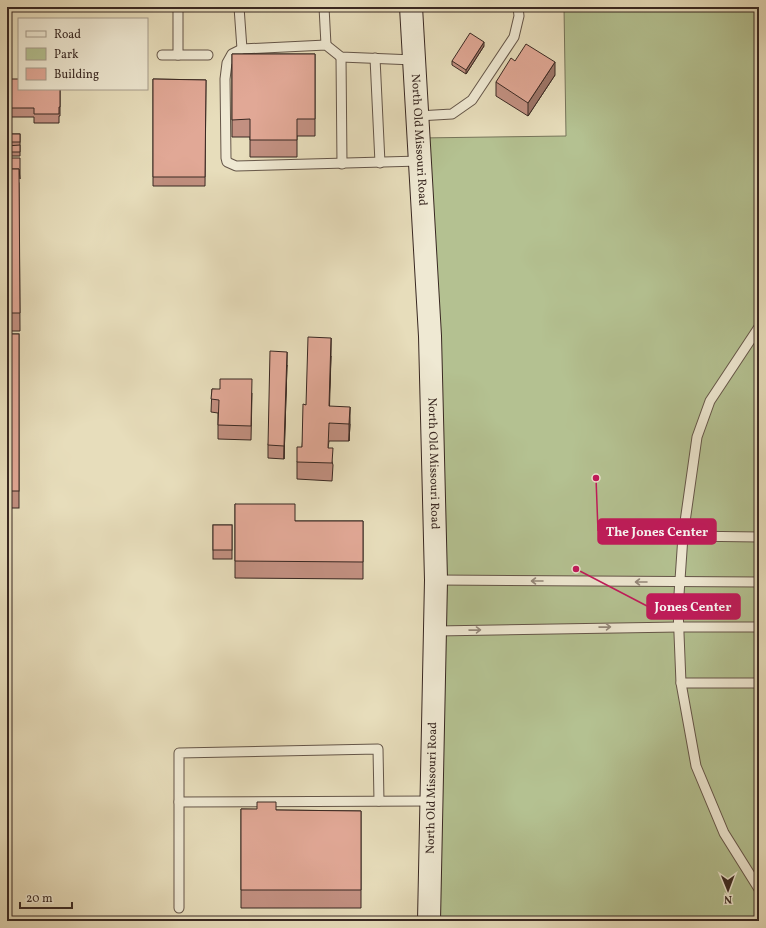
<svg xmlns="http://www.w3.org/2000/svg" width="766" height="928" viewBox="0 0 766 928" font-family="Vollkorn,serif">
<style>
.green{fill:#b4c191;stroke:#76745a}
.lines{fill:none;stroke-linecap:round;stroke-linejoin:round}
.lane-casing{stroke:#645548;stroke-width:11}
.secondary-casing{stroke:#392822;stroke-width:24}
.lane{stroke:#efe9d3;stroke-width:9}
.secondary{stroke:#efe9d3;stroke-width:22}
.wall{fill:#c29081;stroke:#392822}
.shaded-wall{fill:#9e7669;stroke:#392822}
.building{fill:#e1a896;stroke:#392822}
.oneway{stroke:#94887a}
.labels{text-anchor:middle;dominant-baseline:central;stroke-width:3.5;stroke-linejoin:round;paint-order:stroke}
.street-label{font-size:12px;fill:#392822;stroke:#efe9d3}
.leader{fill:none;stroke:#c2185b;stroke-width:1.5}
.callout-dot{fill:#c2185b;stroke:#efe9d3;stroke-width:1.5}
.callout{fill:#c2185b;stroke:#c2185b;stroke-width:1.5}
.callout-label{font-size:13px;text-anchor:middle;font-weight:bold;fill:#fff}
</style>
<rect width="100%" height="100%" fill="#e7ddbb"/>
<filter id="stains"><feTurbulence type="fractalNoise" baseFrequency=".005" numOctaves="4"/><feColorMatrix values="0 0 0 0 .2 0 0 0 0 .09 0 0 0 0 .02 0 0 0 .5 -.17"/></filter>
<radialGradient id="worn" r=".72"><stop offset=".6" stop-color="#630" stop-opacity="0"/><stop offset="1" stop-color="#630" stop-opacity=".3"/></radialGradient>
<polygon class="green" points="564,7 759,7 759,921 429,921 436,631 419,138 566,136"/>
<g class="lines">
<defs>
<g id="lane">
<polyline points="178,7 178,55"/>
<polyline points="239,7 242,49"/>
<polyline points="324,7 326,45"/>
<polyline points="162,55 208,55"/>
<polyline points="341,57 342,164"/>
<polyline points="375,58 380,163"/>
<polyline points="414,60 341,57 326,45 242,49 232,54 227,63 225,79 226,158 227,162 236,166 420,161"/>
<polyline points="418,116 452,114 472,100 514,37 519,16 518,7"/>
<polyline points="683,536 759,537"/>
<polyline points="436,580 759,582"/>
<polyline points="436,631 679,627 759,627"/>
<polyline points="681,683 678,609 683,536 697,437 710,401 759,327"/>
<polyline points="759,683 681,683 696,766 724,833 759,889"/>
<polyline points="179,802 179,753 378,749 379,801"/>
<polyline points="179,908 179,802 432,801"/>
</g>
<g id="secondary">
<path id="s1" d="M411,7L430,336L436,580L429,921"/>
</g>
</defs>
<use href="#lane" class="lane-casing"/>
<use href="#secondary" class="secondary-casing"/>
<use href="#lane" class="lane"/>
<use href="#secondary" class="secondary"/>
</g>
<g class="wall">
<polygon points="484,46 466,74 452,65 452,61"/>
<polygon points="232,54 315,54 315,136 297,136 297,157 250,157 250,137 232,137"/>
<polygon points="515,61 555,75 528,116 496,96 496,82"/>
<polygon points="8,79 60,89 60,116 59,116 59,123 34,123 34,117 8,117"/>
<polygon points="153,79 206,80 205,186 153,186"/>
<polygon points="10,134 20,134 20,156 7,156 7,146 10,146"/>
<polygon points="7,158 19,183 20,331 7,331"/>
<rect x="7" y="334" width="12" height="174"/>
<polygon points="331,356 329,406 350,424 349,441 329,441 328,448 333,465 332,481 297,479 297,462 302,447 306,405"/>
<polygon points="287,365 284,459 268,458 268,445"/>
<polygon points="212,389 252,393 251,440 218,439 218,413 211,412"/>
<polygon points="235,504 295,521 363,521 363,579 235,578"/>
<rect x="213" y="525" width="19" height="34"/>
<polygon points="241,809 276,810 361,811 361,908 241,908"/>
</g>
<g class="shaded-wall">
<polygon points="484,42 484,46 466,74 466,70"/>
<polygon points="555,62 555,75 528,116 528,103"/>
<polygon points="331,338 331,356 329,424 329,406"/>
<polygon points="287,352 287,365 284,459 284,446"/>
<polygon points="350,407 350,424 349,441 349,424"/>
</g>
<g class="building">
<polygon points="470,33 484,42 466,70 452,61"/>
<polygon points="526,44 555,62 528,103 496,82 511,58 515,61"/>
<polygon points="232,54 315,54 315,119 297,119 297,140 250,140 250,119 232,120"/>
<polygon points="8,79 19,79 19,89 60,89 60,107 59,107 59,114 34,114 34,108 8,108"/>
<polygon points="153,79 206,80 205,177 153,177"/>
<rect x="10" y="134" width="10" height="8"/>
<polygon points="20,145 20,152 7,152 7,146"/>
<polygon points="7,158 20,158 20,179 19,169 7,169"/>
<polygon points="7,169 19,169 20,313 7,313"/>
<rect x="7" y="334" width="12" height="157"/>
<polygon points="308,337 331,338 329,406 350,407 349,424 329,423 328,448 333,448 332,463 297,462 297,447 302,447 303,404 306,405"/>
<polygon points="270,351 287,352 284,446 268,445"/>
<polygon points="220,379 252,379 251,426 218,425 219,400 211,399 212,389 220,389"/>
<polygon points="235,504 295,504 295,521 363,521 363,562 235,561"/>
<rect x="213" y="525" width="19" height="25"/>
<polygon points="257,802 276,802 276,810 361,811 361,890 241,890 241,809 257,809"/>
</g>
<defs><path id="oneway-shaft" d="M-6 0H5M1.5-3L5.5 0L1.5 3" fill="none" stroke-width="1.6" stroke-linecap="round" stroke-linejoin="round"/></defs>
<g class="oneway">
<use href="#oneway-shaft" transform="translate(537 581) rotate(-180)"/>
<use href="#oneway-shaft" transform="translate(641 582) rotate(-180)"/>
<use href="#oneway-shaft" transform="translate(605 627) rotate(-1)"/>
<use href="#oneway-shaft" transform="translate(475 630) rotate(-1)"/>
</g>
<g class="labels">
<g class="street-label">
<text stroke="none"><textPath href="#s1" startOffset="133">North Old Missouri Road</textPath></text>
<text stroke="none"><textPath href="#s1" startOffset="457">North Old Missouri Road</textPath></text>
<text transform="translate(432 788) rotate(-89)">North Old Missouri Road</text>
</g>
</g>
<path class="leader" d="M596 478L598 531M576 569L647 606"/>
<g class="callout-dot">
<circle cx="596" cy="478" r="4"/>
<circle cx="576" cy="569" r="4"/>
</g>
<g class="callout">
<rect x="598" y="519" width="118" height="25" rx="4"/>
<rect x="647" y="594" width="93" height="25" rx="4"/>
</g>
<g class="callout-label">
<text x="657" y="536">The Jones Center</text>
<text x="693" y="611">Jones Center</text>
</g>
<rect width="766" height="928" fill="none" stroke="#e7ddbb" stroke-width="24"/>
<rect x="8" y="8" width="750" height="912" fill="none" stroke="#392822" stroke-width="2"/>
<rect x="12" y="12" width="742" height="904" fill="none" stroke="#392822"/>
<rect x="18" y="18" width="130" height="72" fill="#efe9d3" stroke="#a69c8c"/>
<rect x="26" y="31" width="20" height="6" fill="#efe9d3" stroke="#a69c8c"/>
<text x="54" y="38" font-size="12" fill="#392822">Road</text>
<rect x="26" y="48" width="20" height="12" fill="#b4c191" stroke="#a69c8c"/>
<text x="54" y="58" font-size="12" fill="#392822">Park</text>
<rect x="26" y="68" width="20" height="12" fill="#e1a896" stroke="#a69c8c"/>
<text x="54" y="78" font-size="12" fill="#392822">Building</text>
<g transform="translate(728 890) rotate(179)" stroke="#efe9d3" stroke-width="3" paint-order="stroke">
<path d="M0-3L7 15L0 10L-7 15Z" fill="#392822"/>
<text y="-6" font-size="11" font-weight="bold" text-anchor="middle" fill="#392822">N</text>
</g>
<path d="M20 902v6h52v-6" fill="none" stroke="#392822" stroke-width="2"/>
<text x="26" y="902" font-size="12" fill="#392822" stroke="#efe9d3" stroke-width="3" paint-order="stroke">20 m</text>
<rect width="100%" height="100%" filter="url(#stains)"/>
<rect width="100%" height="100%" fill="url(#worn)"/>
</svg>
